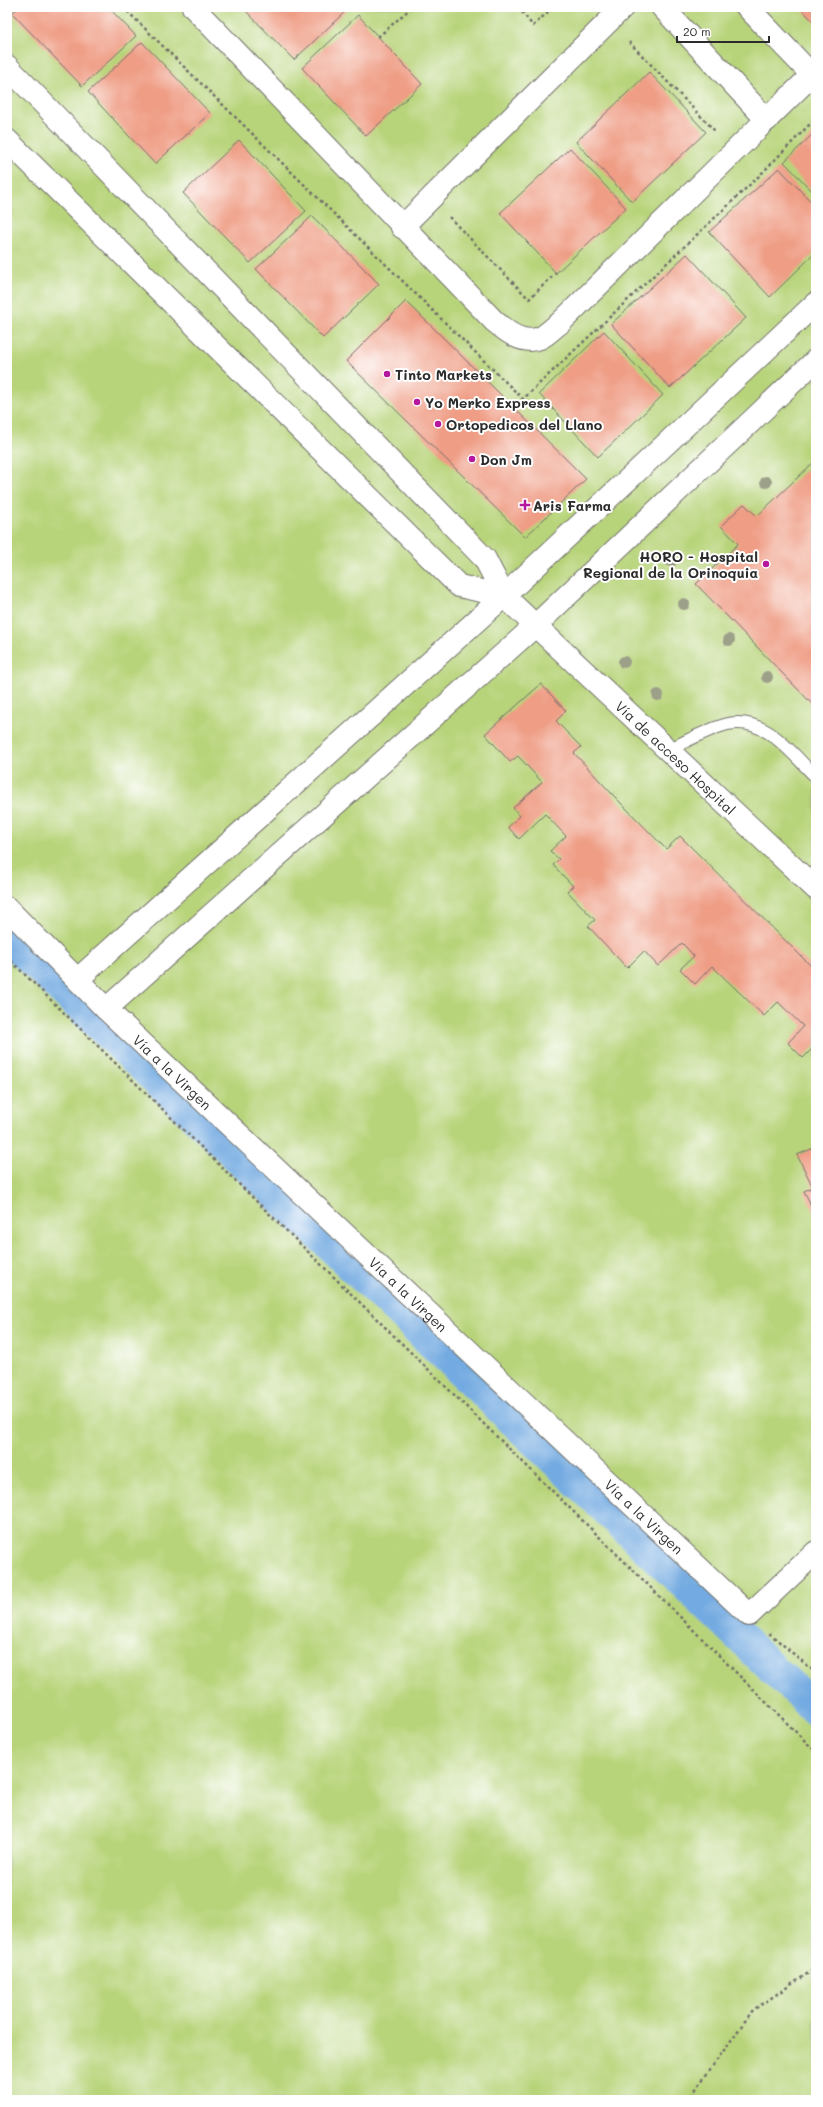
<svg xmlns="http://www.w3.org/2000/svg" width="823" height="2107" viewBox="0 0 823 2107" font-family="Mali,sans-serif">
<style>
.green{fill:#b8d47a;stroke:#728052}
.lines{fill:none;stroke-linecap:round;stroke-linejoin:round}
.canal{stroke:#73aae1;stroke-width:32}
.building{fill:#ef9d85}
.lane-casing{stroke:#71706a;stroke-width:14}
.street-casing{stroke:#71706a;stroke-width:24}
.path{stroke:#71706a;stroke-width:2.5;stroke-dasharray:3 3;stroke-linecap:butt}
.lane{stroke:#fff;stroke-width:12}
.street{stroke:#fff;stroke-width:22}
.tree{fill:#9da089}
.poi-dot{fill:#b5179e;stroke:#fff;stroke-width:1.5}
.labels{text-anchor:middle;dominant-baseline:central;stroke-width:4;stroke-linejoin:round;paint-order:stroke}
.poi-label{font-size:14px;font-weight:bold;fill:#2b2b2b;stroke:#fff;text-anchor:start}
.street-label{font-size:14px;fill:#2b2b2b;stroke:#fff}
</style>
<rect width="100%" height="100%" fill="#fff"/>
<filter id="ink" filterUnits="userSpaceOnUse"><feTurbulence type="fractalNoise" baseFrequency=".025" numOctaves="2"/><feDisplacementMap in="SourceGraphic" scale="8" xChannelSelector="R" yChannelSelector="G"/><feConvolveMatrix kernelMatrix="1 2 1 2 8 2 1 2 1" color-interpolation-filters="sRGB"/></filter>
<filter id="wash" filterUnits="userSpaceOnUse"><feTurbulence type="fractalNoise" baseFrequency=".012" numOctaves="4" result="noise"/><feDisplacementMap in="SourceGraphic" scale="16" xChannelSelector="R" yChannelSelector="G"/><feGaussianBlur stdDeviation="0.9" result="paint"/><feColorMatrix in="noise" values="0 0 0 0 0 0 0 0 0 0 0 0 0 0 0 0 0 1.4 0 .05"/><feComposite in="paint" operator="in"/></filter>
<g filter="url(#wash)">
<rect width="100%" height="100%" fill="#f4f0de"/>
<rect class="green" x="7" y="7" width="809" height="2093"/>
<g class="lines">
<polyline class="canal" points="7,937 816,1710"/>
</g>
<g id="blocks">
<g class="building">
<polygon points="19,7 108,7 136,36 82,86 12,13"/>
<polygon points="242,7 350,7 294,60"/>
<polygon points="799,7 816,7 816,24"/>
<polygon points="358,15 422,84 366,136 302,68"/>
<polygon points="142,42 210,113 155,164 88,92"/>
<polygon points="649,72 706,132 632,202 576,142"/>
<polygon points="816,131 816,195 784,162"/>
<polygon points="239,140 306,211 250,263 183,193"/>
<polygon points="570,148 626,208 556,273 500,213"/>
<polygon points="779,168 816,207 816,252 770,297 709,232"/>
<polygon points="312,216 379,284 323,338 256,269"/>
<polygon points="687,254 746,318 670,388 611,324"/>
<polygon points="406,301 586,479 525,537 346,361"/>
<polygon points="604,331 663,395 598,457 539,394"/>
<polygon points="816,460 816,708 696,584 738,544 721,526 744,504 757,516"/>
<polygon points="541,684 566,711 556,721 581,747 574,753 613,795 666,849 680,836 816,971 816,1045 803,1058 788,1043 803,1026 778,1002 764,1016 712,966 695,984 680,969 694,956 682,943 658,966 644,951 627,968 588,926 595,920 567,891 573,886 553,865 559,859 550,851 566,836 545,814 519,839 508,827 520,816 513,808 542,782 518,756 510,762 485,734"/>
<polygon points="816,1147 816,1215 804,1191 813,1187 797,1155"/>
</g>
</g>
</g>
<g filter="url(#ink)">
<use href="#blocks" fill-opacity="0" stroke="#71706a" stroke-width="1"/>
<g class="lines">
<defs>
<path id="lane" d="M668,750C685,742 710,728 728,724C766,716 792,754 816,777"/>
<g id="street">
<path d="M193,7L494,321C506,331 522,345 540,338C547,335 554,327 560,323L816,71"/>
<polyline points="662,7 767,120"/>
<polyline points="747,7 812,75"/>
<path id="s1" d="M7,66L485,559L504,596L816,889"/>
<polyline points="7,140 459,586 504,596"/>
<polyline points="402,227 623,7"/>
<path id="s2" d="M7,908L106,1009L749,1615L816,1552"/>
<polyline points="78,979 504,596 816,303"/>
<polyline points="106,1009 536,625 816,360"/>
</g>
</defs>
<use href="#lane" class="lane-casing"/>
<use href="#street" class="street-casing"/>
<g class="path">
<polyline points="123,7 523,399 759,176 816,118"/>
<polyline points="518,7 533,26 553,7"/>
<polyline points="378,37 412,7"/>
<polyline points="629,42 716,132"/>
<polyline points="449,217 529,299 556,273"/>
<polyline points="7,957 630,1567 816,1752"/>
<polyline points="769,1633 816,1673"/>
<polyline points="688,2100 753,2010 816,1968"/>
</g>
<use href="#lane" class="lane"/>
<use href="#street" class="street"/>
</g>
<g class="tree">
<circle cx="766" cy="482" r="6"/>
<circle cx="671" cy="561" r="6"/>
<circle cx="684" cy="604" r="6"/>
<circle cx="729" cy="640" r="6"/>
<circle cx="624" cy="662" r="6"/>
<circle cx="767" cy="677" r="6"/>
<circle cx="658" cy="695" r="6"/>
</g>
</g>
<g class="poi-dot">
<circle cx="387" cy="374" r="4"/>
<circle cx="417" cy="402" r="4"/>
<circle cx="438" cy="424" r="4"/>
<circle cx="472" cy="459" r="4"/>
<path d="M523 499h4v4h4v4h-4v4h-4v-4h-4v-4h4z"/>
<circle cx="766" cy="564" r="4"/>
</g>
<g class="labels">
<g class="poi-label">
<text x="395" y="374">Tinto Markets</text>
<text x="425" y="402">Yo Merko Express</text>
<text x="446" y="424">Ortopedicos del Llano</text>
<text x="480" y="459">Don Jm</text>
<text x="533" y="505">Aris Farma</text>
<text x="758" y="556" text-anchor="end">HORO - Hospital<tspan x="758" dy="16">Regional de la Orinoquia</tspan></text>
</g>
<g class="street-label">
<text stroke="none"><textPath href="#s1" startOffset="964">Vía de acceso Hospital</textPath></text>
<text stroke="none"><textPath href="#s2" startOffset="233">Vía a la Virgen</textPath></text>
<text stroke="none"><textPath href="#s2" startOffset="557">Vía a la Virgen</textPath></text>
<text stroke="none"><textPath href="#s2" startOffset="881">Vía a la Virgen</textPath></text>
</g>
</g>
<rect width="823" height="2107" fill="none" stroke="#fff" stroke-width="24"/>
<path d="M677 36v6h92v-6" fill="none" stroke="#2b2b2b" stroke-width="2"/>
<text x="683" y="36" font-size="12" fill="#2b2b2b" stroke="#ffffff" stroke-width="3" paint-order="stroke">20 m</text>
</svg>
